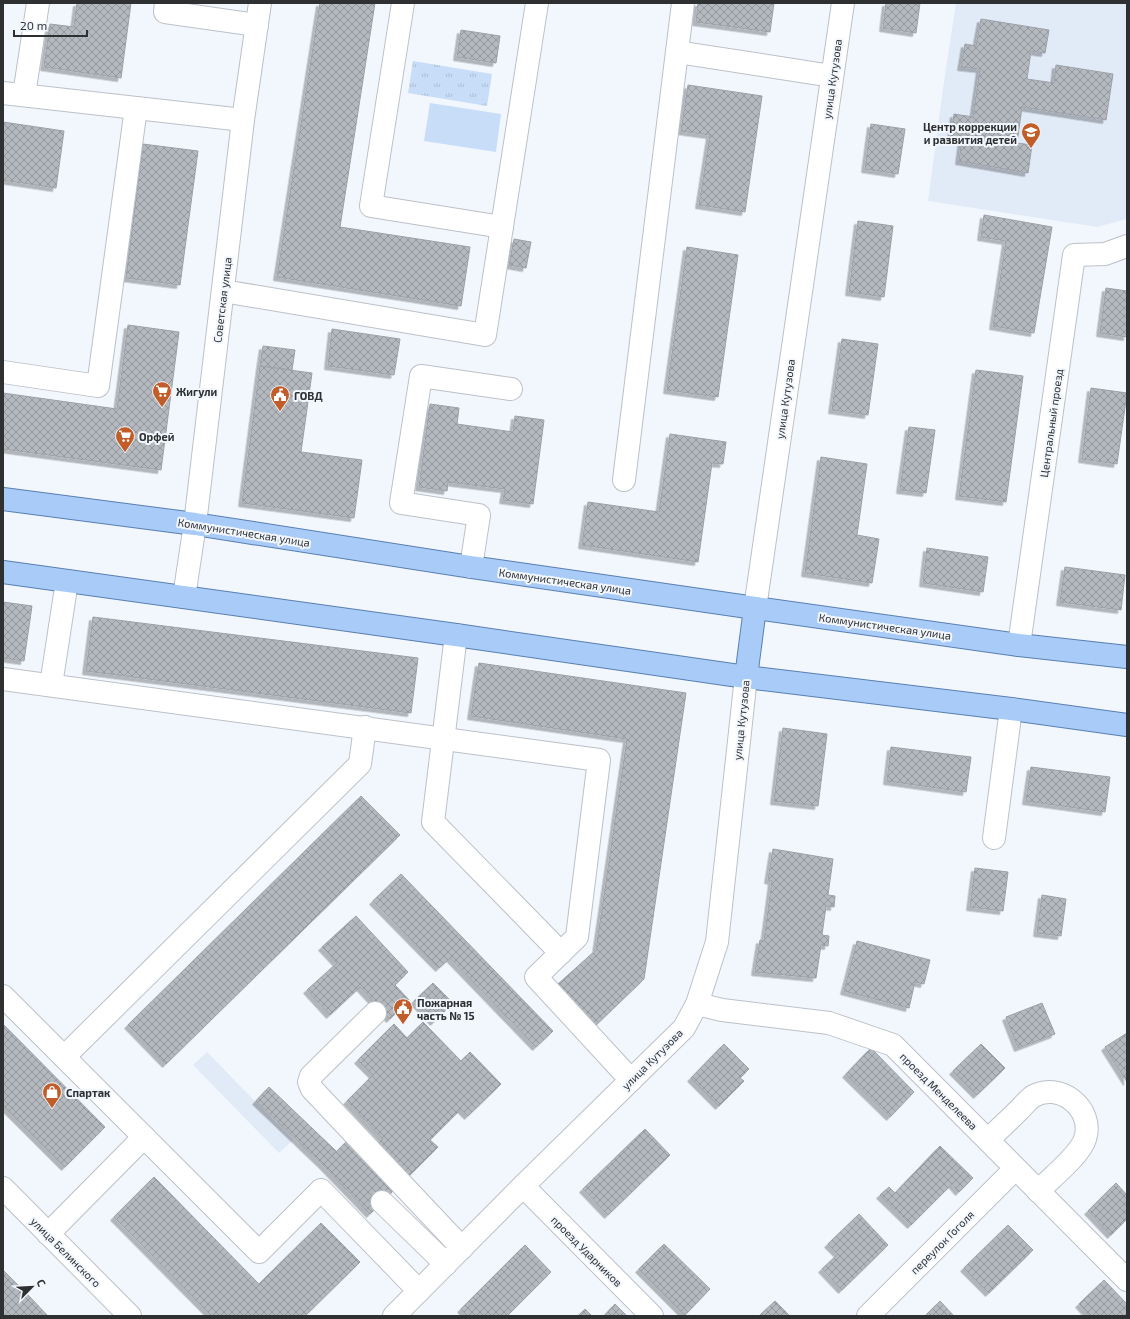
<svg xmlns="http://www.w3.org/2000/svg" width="1130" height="1319" viewBox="0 0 1130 1319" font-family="'Exo 2',sans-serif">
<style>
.built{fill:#e1ebf8}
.grass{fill:url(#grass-tufts)}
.pitch{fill:#c8ddf8}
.building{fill:url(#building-cross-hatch);stroke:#9ca0a7;filter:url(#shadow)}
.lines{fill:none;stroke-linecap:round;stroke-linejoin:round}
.minor-casing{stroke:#bcc1c8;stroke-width:24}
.major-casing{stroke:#587fb0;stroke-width:24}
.minor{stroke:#fff;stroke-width:22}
.major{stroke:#a9cbf8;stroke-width:22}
.labels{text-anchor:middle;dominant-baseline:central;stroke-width:4;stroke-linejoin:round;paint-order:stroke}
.street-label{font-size:11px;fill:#2e3032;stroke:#f2f7fe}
.poi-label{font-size:11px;font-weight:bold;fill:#2e3032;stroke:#f2f7fe;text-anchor:start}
</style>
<defs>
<pattern id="grass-tufts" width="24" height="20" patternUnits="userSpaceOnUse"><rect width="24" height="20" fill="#c8ddf8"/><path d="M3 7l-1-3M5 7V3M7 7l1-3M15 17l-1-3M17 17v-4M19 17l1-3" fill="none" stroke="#acbed5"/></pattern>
<pattern id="building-cross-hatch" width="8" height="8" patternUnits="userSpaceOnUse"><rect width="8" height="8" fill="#b4b9bf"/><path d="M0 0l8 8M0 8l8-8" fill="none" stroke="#93979c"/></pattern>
<filter id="shadow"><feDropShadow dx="-3.5" dy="3.5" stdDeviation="0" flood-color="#0004"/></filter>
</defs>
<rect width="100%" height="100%" fill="#f2f7fe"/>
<g class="built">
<polygon points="956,3 1127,3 1127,219 1097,227 928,201 945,74"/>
<polygon points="207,1052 293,1140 279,1153 193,1065"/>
</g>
<polygon class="grass" points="413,61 492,74 487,106 408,93"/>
<polygon class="pitch" points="430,103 501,114 496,152 424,141"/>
<g class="building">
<polygon points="77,3 131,3 121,78 44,67 50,24 74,27"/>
<polygon points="320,3 375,3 340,227 470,247 461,306 277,277"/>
<polygon points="698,3 774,3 770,32 696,22"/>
<polygon points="886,3 920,3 916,33 883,28"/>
<polygon points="981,19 1049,30 1045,53 1031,51 1027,79 1054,83 1056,65 1113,74 1106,120 1022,107 1017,143 1032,145 1028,173 959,161 962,138 951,136 954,114 973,117 980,69 961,67 965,44 976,46"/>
<polygon points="461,30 500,36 496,63 457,57"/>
<polygon points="688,85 762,96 745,212 699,205 710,135 681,131"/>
<polygon points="3,122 64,131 56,188 3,180"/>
<polygon points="871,124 905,129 898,174 865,169"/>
<polygon points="143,144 198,151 180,285 126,278"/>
<polygon points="984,215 1052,227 1034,333 993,326 1006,241 981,237"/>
<polygon points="858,221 893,226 884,297 849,292"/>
<polygon points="514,239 531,242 526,268 509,265"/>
<polygon points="687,247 738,255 718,397 667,390"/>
<polygon points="1106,288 1127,291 1127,337 1100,333"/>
<polygon points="128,325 179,332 161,470 3,449 3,393 117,409"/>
<polygon points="332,329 400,339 394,375 328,366"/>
<polygon points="842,339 878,344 868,415 832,410"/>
<polygon points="263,346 295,350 292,370 260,366"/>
<polygon points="260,366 312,373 301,452 362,460 354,518 242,503"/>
<polygon points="976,370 1023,376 1006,502 959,496"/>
<polygon points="1091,388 1127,393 1117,464 1082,459"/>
<polygon points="430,404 459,408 457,424 513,432 515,416 544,420 533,504 503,500 505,489 448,482 447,491 419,487"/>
<polygon points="909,427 935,430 926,493 900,490"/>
<polygon points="670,434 726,442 723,464 712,463 698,562 582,545 588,502 659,512"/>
<polygon points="821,457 867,464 857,535 879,539 872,583 805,573"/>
<polygon points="927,548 988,557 983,592 923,583"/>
<polygon points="1065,567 1125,575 1121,610 1060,602"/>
<polygon points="3,602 32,606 24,661 3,658"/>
<polygon points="93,617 418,658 411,713 86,671"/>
<polygon points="479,663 686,693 644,979 595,1026 557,985 596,950 627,739 471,716"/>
<polygon points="783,728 827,734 818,806 774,801"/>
<polygon points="891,747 971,757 966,792 887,781"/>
<polygon points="1031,767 1110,777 1105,812 1026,801"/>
<polygon points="361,796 400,835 166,1064 128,1025"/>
<polygon points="773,849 833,859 828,895 835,896 834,907 826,906 822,935 829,936 828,946 821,945 816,978 755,972 760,940 764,941 772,881 768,880"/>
<polygon points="975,868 1008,872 1003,911 970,907"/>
<polygon points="401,874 553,1031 536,1047 450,958 439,968 373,901"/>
<polygon points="1042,895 1066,899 1061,936 1037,933"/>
<polygon points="356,916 408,972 395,985 409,1000 390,1019 360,987 330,1015 307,990 337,963 322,947"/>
<polygon points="857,941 930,960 924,984 915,982 909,1008 844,991"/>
<polygon points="433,983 453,1003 434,1022 414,1001"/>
<polygon points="1042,1003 1055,1034 1018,1048 1006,1017"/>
<polygon points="423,1022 461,1061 470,1052 501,1084 468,1116 461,1109 430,1140 438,1147 407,1178 376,1146 383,1139 347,1101 373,1075 358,1060 394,1024 407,1038"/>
<polygon points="3,1024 105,1127 65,1167 3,1105"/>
<polygon points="1127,1033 1127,1082 1105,1047"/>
<polygon points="724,1044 749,1069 740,1078 744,1081 719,1106 691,1078"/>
<polygon points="981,1044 1005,1068 977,1095 953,1071"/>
<polygon points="871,1048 914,1092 890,1117 846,1074"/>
<polygon points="269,1087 336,1151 323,1165 256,1101"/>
<polygon points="645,1129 670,1155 608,1215 583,1189"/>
<polygon points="348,1140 395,1189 370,1214 323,1165"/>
<polygon points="940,1146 973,1178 959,1192 952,1184 911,1225 880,1195 889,1187 895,1193"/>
<polygon points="154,1177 259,1284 321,1223 360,1262 305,1316 212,1316 114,1217"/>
<polygon points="1116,1183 1127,1195 1127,1219 1111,1235 1088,1211"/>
<polygon points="859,1214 888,1245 842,1290 822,1269 838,1254 828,1244"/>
<polygon points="1008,1225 1033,1250 989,1293 964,1268"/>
<polygon points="664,1244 710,1289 685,1315 639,1269"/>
<polygon points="525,1245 551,1272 507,1316 468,1316 461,1309"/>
<polygon points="3,1270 29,1296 48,1316 3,1316"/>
<polygon points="1104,1280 1127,1304 1127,1316 1090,1316 1079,1304"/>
<polygon points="775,1301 790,1316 761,1316 760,1315"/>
<polygon points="940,1301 954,1316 925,1316"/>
<polygon points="615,1304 627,1316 604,1316"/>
<polygon points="585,1309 592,1316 578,1316"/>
</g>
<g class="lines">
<defs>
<g id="minor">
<polyline points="166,3 165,12 257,25"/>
<polyline points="403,3 371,206 502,227"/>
<polyline points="677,52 832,76"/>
<polyline points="3,93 243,120"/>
<polyline points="24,95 38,3"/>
<polyline points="223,291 485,335 537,3"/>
<polyline points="3,372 98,386 136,108"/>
<polyline points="624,480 683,3"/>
<polyline points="471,567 479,515 401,503 421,376 511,389"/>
<polyline points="184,597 195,524 243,120 260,3"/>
<polyline points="755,608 843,3"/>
<polyline points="456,635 433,822 561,953"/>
<polyline points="1019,645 1074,255 1105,254 1127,246"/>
<polyline points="3,679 599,760 577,937 536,977 631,1080"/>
<polyline points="51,685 67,581"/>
<polyline points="994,838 1011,709"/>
<polyline points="3,996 259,1252 321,1190 419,1291"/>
<polyline points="697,1004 722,1010 829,1023 893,1045 1127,1280"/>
<polyline points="375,1013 311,1076 309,1082 312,1089 462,1248"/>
<polyline points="64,1057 360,764 365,727"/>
<path d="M988,1140C998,1130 1009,1120 1019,1110C1023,1106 1028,1100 1032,1097C1059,1080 1095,1109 1085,1139C1080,1155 1051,1178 1038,1191"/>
<polyline points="523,1186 652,1316"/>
<polyline points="3,1188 130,1316"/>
<polyline points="382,1202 446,1264"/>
<polyline points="48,1234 144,1137"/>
<polyline points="394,1316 523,1186 684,1028 697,1004 717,942 746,677"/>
<polyline points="868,1316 1015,1169"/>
</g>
<g id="major">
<polyline points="3,499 195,524 471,567 755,608 1019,645 1127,657"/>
<polyline points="3,572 456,635 746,677 1011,709 1127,725"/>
<polyline points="746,677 755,608"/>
</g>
</defs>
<use href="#minor" class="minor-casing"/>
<use href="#major" class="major-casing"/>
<use href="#minor" class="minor"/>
<use href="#major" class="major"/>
</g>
<defs>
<symbol id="school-pin" viewBox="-11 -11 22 30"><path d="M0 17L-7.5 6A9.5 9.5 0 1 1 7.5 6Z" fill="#c15d28" stroke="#f2f7fe"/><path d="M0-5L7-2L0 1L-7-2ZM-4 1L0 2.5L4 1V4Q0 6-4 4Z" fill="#fff"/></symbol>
<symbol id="supermarket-pin" viewBox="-11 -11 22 30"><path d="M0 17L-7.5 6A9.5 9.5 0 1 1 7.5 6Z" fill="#c15d28" stroke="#f2f7fe"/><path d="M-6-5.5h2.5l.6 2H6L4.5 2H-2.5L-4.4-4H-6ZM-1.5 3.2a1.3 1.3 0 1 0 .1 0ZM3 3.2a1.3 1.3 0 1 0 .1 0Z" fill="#fff"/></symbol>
<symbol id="civic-pin" viewBox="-11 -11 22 30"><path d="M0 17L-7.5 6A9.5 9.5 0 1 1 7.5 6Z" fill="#c15d28" stroke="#f2f7fe"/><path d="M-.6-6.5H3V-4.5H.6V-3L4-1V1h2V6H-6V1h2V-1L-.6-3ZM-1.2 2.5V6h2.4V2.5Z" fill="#fff"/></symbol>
<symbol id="shop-pin" viewBox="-11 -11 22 30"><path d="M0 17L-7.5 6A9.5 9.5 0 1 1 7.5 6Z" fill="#c15d28" stroke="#f2f7fe"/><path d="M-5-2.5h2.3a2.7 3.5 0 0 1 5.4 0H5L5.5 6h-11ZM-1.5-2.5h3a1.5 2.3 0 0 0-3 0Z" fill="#fff"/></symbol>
</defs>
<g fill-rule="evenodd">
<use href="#school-pin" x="1020" y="121" width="22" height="30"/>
<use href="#supermarket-pin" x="151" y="380" width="22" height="30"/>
<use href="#civic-pin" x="269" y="384" width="22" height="30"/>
<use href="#supermarket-pin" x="114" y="425" width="22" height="30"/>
<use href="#civic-pin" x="392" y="997" width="22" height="30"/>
<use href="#shop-pin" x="41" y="1081" width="22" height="30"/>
</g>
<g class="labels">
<g class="street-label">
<text transform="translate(832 79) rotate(-82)">улица Кутузова</text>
<text transform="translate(222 300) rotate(-83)">Советская улица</text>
<text transform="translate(785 399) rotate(-82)">улица Кутузова</text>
<text transform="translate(1051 423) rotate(-82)">Центральный проезд</text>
<text transform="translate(244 532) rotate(9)">Коммунистическая улица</text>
<text transform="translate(565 581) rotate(8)">Коммунистическая улица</text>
<text transform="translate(885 626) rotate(8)">Коммунистическая улица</text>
<text transform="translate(741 720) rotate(-84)">улица Кутузова</text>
<text transform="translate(652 1059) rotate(-45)">улица Кутузова</text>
<text transform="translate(939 1091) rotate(45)">проезд Менделеева</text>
<text transform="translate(942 1242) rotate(-45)">переулок Гоголя</text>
<text transform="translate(587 1251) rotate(45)">проезд Ударников</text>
<text transform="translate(66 1252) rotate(45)">улица Белинского</text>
</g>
<g class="poi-label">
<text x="1017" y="126" text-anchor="end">Центр коррекции<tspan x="1017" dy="13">и развития детей</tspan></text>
<text x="176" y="391">Жигули</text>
<text x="294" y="395">ГОВД</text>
<text x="139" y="436">Орфей</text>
<text x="417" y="1002">Пожарная<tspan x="417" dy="13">часть № 15</tspan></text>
<text x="66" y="1092">Спартак</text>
</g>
</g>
<rect width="1130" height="1319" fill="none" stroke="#2e3032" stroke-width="8"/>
<g transform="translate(32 1287) rotate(66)" stroke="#f2f7fe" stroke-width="3" paint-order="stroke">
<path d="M0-3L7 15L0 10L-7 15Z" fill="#2e3032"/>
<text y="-6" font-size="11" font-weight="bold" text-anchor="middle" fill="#2e3032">С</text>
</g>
<path d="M14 30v6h73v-6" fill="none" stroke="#2e3032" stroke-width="2"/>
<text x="20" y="30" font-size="12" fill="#2e3032" stroke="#f2f7fe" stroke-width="3" paint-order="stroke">20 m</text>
</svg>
